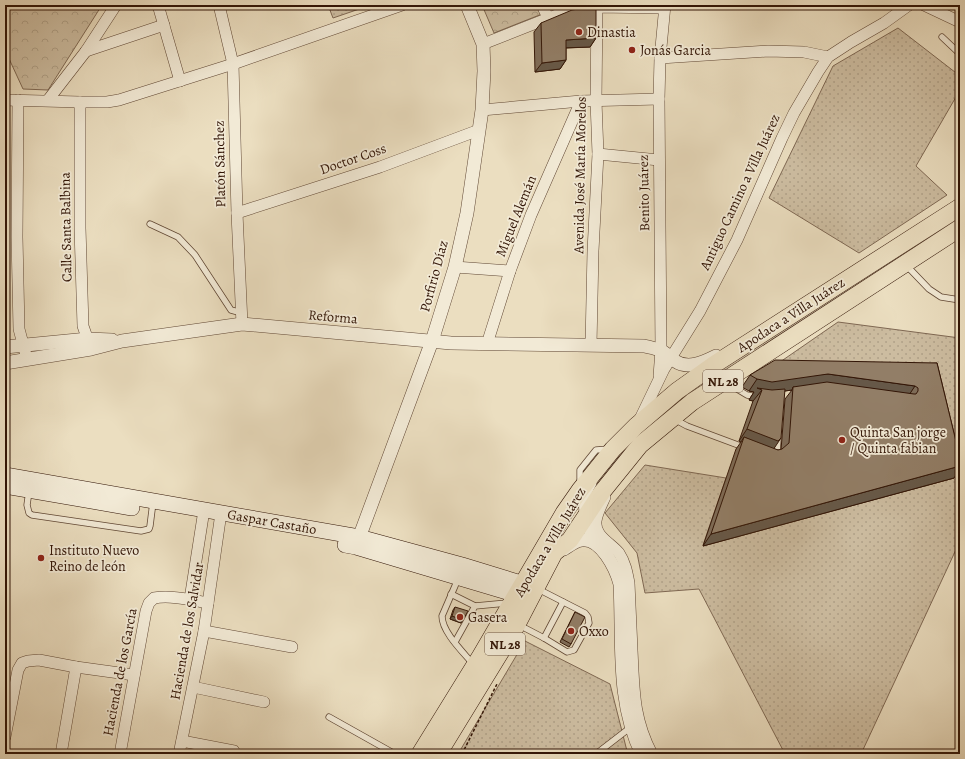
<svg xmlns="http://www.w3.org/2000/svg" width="965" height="759" viewBox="0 0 965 759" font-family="Alegreya,serif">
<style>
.grass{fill:url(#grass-dots);stroke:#7f6853}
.forest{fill:url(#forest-crowns);stroke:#7f6853}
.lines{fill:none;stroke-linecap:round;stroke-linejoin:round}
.stream{stroke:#7b6550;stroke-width:2.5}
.service-casing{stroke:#604734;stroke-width:7}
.minor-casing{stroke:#604734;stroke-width:12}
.tertiary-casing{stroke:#604734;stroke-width:14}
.secondary-casing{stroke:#321506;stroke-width:16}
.primary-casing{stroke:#321506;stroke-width:18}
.path{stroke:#321506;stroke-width:1.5;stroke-dasharray:3 2;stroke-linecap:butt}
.service{stroke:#f2ead6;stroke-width:5.5}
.minor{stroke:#f2ead6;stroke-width:11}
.tertiary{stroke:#f2ead6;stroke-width:13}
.secondary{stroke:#f2ead6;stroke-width:15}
.primary{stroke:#ebdec0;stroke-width:17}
.wall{fill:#7e6c59;stroke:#321506;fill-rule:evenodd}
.shaded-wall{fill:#665848;stroke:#321506}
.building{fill:#927e67;stroke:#321506}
.poi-dot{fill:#8f2418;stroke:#f2ead6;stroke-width:1.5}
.labels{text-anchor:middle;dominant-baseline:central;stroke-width:3.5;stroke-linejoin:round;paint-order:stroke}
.shield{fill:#f2ead6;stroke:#6c5544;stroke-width:1}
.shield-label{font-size:13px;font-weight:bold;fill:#321506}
.poi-label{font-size:14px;fill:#321506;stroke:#f2ead6;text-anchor:start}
.street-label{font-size:14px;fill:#321506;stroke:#f2ead6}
</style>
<defs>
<pattern id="grass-dots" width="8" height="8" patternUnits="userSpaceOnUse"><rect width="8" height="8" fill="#ccbca0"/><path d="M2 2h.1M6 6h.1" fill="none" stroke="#b0a188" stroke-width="1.8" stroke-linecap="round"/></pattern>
<pattern id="forest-crowns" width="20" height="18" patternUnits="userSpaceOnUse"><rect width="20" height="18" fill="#ccbca0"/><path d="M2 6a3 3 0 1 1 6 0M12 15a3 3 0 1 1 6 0" fill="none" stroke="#b0a188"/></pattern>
</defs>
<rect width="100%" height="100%" fill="#ebdec0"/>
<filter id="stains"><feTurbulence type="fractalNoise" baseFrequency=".005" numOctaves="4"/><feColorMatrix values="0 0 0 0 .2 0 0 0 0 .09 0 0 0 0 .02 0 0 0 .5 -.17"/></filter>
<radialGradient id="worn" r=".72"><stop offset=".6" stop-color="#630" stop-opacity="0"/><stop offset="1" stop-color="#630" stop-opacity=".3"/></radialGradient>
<g class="grass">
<polygon points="328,5 371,5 333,18"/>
<polygon points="898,28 960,76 960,90 916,166 947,195 859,253 769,198 833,66"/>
<polygon points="838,322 960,338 960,541 861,754 785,754 699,589 645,593 637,553 605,513 645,465 726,478 703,545 954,478 767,371"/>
<polygon points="525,641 610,684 627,751 629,754 458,754"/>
</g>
<g class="forest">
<polygon points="5,5 102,5 48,90 23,89 5,50"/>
<polygon points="482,5 539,5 542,14 494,33"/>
<polygon points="960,212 960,218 851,289 599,482 626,448 686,391"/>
</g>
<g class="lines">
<polyline class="stream" points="881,5 884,7"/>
<defs>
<g id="service">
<polyline points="942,37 960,54"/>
<polyline points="150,224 178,237 195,255 231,310 242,313"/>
<polyline points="906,265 929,289 941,297 960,300"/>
<polyline points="727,383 747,395 757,397"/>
<polyline points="674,419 687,426 746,448"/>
<polyline points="774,456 777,452 778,438"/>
<polyline points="580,483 580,470 596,450 609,449"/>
<polyline points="29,491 27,505 29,513 32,515 141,531 149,529 150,526 153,502"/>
<path d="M458,579L442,616C442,632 463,652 473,664"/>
<polyline points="451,594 475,606"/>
<polyline points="519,625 544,638 567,652 574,650 589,623 588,617 585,613 538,589"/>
<polyline points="544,638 563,602"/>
<polyline points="455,642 475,606 507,603"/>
<polyline points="329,717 395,754"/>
<polyline points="596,754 631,727"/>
</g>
<g id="minor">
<polyline points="158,5 180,81"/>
<polyline points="219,5 233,64 237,213 242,324"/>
<polyline points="542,5 548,18"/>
<polyline points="924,5 960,22"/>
<polyline points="483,44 564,12 597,7 664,8"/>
<polyline points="86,51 164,25"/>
<polyline points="660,58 768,51 804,52 828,57"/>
<polyline points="5,100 80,102 107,102 119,100 233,64 402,5"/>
<polyline points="18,100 17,237 19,329 27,359"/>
<polyline points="48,100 86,51 116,5"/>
<polyline points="80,102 80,228 83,326 90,346"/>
<polyline points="482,110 581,101 659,99"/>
<polyline points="598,154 659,160"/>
<polyline points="237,213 380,167 479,130"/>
<polyline points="455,267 510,271"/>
<polyline points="487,344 510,271 531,215 581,101"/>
<polyline points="591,345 593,251 598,154 596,101 597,5"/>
<polyline points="659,376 661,350 659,99 660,58 665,5"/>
<polyline points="640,419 664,369 700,311 737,240 782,138 794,113 818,72 828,57 851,42 884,23 909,5"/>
<path d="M591,483C589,486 587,491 586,495C582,510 587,531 596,544"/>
<path d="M605,497C602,504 597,513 596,521C594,536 611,543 619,553C625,562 627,572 629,583C630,605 631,628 632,650C634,689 633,718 652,754"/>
<polyline points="190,599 204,510"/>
<polyline points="204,631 292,647"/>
<polyline points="193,687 264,702"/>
<polyline points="5,737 18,670 22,663 28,661 39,660 76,667 134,675"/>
<polyline points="182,741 234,751"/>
<polyline points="61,754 76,667"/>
<path d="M120,754L146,611L149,603L154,598C171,595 191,600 208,603"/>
<polyline points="179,754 204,631 221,513"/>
</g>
<g id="tertiary">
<polyline points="5,347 88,339 112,340"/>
<path d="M5,363L91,349L122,341L242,324L451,343L644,346C649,347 654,348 659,350C665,352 670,357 675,361C688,370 704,362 716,356"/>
<polyline points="356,546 432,341 455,267 467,213 482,110 484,71 483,44 467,5"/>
<path d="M564,549C570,545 575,541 581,540C601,537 616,569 620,584C623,641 616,702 642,754"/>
</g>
<g id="secondary">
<polyline points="5,475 359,537 462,565 534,587"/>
<polyline points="5,486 132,508"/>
<polyline points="345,545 356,547 527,598"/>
</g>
<g id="primary">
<polyline points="420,754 480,657 564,513 580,490 613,449 636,426 677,391 715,364 960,207"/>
<polyline points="438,754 514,630 554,553 570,540 602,492 640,445 692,402 960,228"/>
</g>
</defs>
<use href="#service" class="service-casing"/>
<use href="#minor" class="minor-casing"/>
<use href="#tertiary" class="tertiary-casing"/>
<use href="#secondary" class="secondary-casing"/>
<use href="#primary" class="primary-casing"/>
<polyline class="path" points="462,754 497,684"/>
<use href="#service" class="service"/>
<use href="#minor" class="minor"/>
<use href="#tertiary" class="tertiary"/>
<use href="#secondary" class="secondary"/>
<use href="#primary" class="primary"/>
</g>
<g class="wall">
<polygon points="541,23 596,38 590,47 566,48 566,60 560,69 535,72 534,32"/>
<path d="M937,363L960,458V469L954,478L703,546L736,449L741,442L739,441L753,401L749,400L754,392L749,391L742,387L750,375ZM792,390L785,399L781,450H778L774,449L784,391Z"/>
<polygon points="455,607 461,623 450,619 453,610"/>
<polygon points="575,612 571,644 569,647 560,642"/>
</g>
<g class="shaded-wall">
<polygon points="596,38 590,47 560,48 566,40"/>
<polygon points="566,60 560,69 535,72 542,63"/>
<polygon points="828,374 915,386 907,398 793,387 792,390 764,394 762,390 753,401 749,400 754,392 749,391 757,379"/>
<polygon points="747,429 781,438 773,450 744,437 741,442 739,441"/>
<polygon points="960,466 960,469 954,478 703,546 711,534"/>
<polygon points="452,616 463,620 461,623 450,619"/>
</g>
<g class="building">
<polygon points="596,6 596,38 566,40 566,60 542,63 541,23 572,10"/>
<polygon points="775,360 937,363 960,458 960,466 711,534 744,437 778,450 782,449 789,443 793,387 827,382 914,394 916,394 918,391 918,388 915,386 828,374 772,382 757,379 750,375"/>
<polygon points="757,388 772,390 785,389 781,438 778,441 747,429 762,390"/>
<polygon points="455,607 468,611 463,620 452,616"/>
<polygon points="575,612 585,617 571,644 562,639"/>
</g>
<g class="poi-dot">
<circle cx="579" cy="32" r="4"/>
<circle cx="632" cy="50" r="4"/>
<circle cx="842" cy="440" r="4"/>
<circle cx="41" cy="558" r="4"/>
<circle cx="460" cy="617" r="4"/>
<circle cx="571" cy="631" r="4"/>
</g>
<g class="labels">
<g class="shield">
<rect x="703" y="370" width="40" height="22" rx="3"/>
<rect x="485" y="633" width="40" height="22" rx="3"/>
</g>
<g class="shield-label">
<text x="723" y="381">NL 28</text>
<text x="505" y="644">NL 28</text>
</g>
<g class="poi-label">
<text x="587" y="32">Dinastia</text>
<text x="640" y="50">Jonás Garcia</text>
<text x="850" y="432">Quinta San jorge<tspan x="850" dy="16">/ Quinta fabian</tspan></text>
<text x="49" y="550">Instituto Nuevo<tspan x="49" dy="16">Reino de león</tspan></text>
<text x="468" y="617">Gasera</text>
<text x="579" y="631">Oxxo</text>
</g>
<g class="street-label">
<text transform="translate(353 159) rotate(-19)">Doctor Coss</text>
<text transform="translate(220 164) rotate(-91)">Platón Sánchez</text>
<text transform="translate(580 175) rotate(-89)">Avenida José María Morelos</text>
<text transform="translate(740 192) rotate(-65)">Antiguo Camino a Villa Juárez</text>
<text transform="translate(644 193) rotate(-91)">Benito Juárez</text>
<text transform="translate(516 216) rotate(-68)">Miguel Alemán</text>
<text transform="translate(66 227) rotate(-91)">Calle Santa Balbina</text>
<text transform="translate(434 276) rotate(-75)">Porfirio Díaz</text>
<text transform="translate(791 315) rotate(-33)">Apodaca a Villa Juárez</text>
<text transform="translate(333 317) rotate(5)">Reforma</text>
<text transform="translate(272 522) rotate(10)">Gaspar Castaño</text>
<text transform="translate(550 542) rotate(-59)">Apodaca a Villa Juárez</text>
<text transform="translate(187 631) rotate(-80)">Hacienda de los Salvidar</text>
<text transform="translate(120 672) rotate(-79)">Hacienda de los García</text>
</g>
</g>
<rect width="965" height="759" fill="none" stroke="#ebdec0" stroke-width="20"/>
<rect x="6" y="6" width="953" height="747" fill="none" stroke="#321506" stroke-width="2"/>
<rect x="10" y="10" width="945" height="739" fill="none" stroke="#321506"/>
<rect width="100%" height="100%" filter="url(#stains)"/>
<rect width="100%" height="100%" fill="url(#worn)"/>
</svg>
